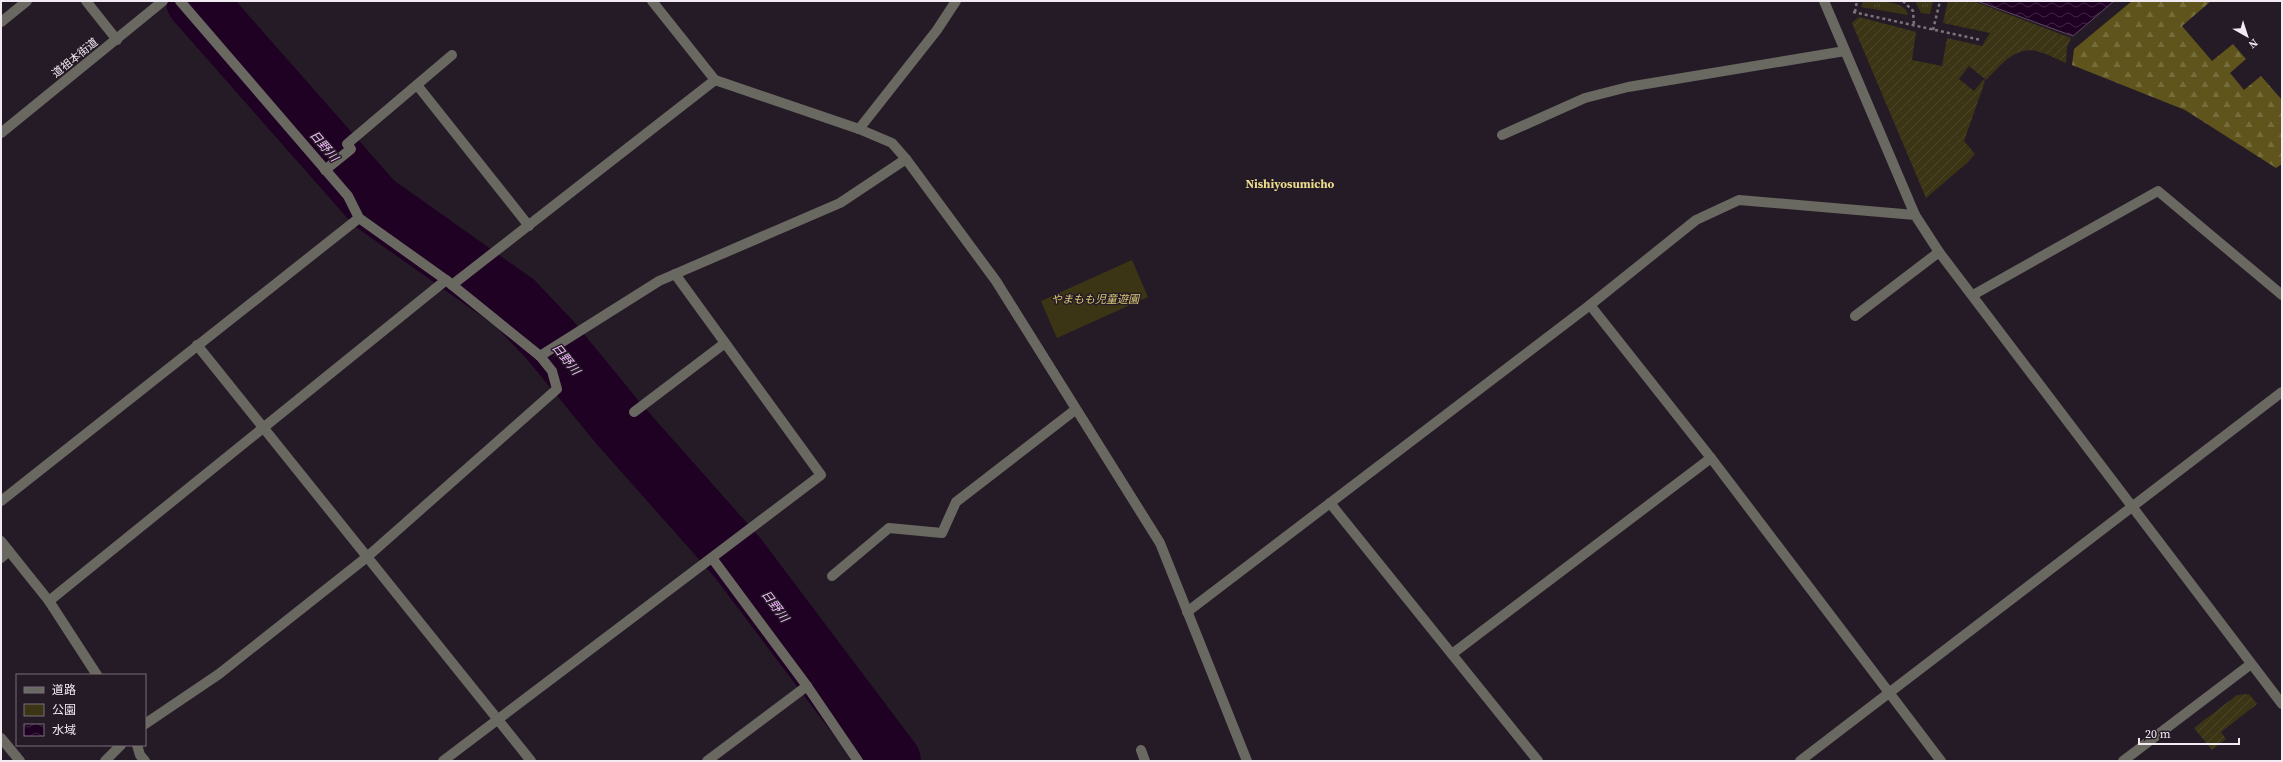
<svg xmlns="http://www.w3.org/2000/svg" width="2283" height="762" viewBox="0 0 2283 762" font-family="'Source Serif 4','Noto Sans JP',serif">
<style>
.grass{fill:url(#grass-tufts)}
.forest{fill:url(#forest-firs)}
.park{fill:#3b3515}
.garden{fill:url(#garden-furrows)}
.water{fill:url(#water-waves);stroke:#5f4762}
.lines{fill:none;stroke-linecap:round;stroke-linejoin:round}
.river{stroke:#1f0123;stroke-width:60}
.path{stroke:#7c737d;stroke-width:2.5;stroke-dasharray:3 3;stroke-linecap:butt}
.minor{stroke:#6a6961;stroke-width:10}
.labels{text-anchor:middle;dominant-baseline:central;stroke-width:3;stroke-linejoin:round;paint-order:stroke}
.street-label{font-size:11px;fill:#f3ebf4;stroke:#251b26}
.park-label{font-size:11px;font-style:italic;fill:#dccb76;stroke:#251b26}
.water-label{font-size:12px;font-style:italic;fill:#f8beff;stroke:#251b26}
.neighbourhood-label{font-size:12px;font-weight:bold;fill:#ebdb8c;stroke:#251b26}
</style>
<defs>
<pattern id="grass-tufts" width="24" height="20" patternUnits="userSpaceOnUse"><rect width="24" height="20" fill="#3b3515"/><path d="M3 7l-1-3M5 7V3M7 7l1-3M15 17l-1-3M17 17v-4M19 17l1-3" fill="none" stroke="#4e492c"/></pattern>
<pattern id="forest-firs" width="22" height="20" patternUnits="userSpaceOnUse"><rect width="22" height="20" fill="#5f541b"/><path d="M5 1l3.5 6h-7zM16 11l3.5 6h-7z" fill="#766d3d"/></pattern>
<pattern id="garden-furrows" width="10" height="10" patternUnits="userSpaceOnUse"><rect width="10" height="10" fill="#3b3515"/><path d="M-1 1l2-2M0 10L10 0M9 11l2-2" fill="none" stroke="#4e492c"/></pattern>
<pattern id="water-waves" width="16" height="10" patternUnits="userSpaceOnUse"><rect width="16" height="10" fill="#1f0123"/><path d="M0 5q4-4 8 0t8 0" fill="none" stroke="#402644"/></pattern>
</defs>
<rect width="100%" height="100%" fill="#251b26"/>
<g class="grass">
<path d="M1863,1C1874,1 1906,0 1908,15L1861,7Z"/>
<polygon points="1915,1 1933,1 1930,14 1921,13"/>
</g>
<polygon class="forest" points="2132,1 2211,1 2182,26 2212,61 2233,44 2246,59 2230,73 2244,90 2261,76 2282,100 2282,164 2276,168 2185,110 2072,65 2074,49"/>
<polygon class="park" points="1132,260 1148,297 1057,338 1041,301"/>
<g class="garden">
<path d="M1948,1H1973L2071,38L2067,47L2066,63C2056,59 2046,53 2036,51C2015,46 1999,67 1986,80L1969,66L1959,79L1974,91L1983,80L1985,81L1964,141L1975,154L1967,163L1926,198L1852,23L1859,17L1916,32L1912,60L1942,66L1947,38L1982,46L1990,33L1943,23Z"/>
<polygon points="2249,694 2257,704 2221,732 2226,739 2212,750 2194,728 2237,695"/>
</g>
<polygon class="water" points="1977,1 2114,1 2073,36"/>
<g class="lines">
<polyline class="river" points="196,1 374,203 515,303 550,340 619,424 737,557 891,761"/>
<g class="path">
<polyline points="1903,1 1913,11 1914,25"/>
<polyline points="1853,12 1981,40"/>
<polyline points="1855,12 1857,1"/>
<polyline points="1933,30 1940,1"/>
</g>
<g class="minor">
<polyline points="86,1 117,40"/>
<polyline points="652,1 715,80 859,129 892,143 906,159 996,281 1160,543 1247,761"/>
<polyline points="1824,1 1915,215"/>
<polyline points="1,22 27,1"/>
<polyline points="417,85 529,226"/>
<polyline points="859,129 937,30 956,1"/>
<polyline points="1,133 163,1"/>
<polyline points="1502,135 1585,98 1628,87 1845,51"/>
<polyline points="325,170 351,149 347,144 452,55"/>
<polyline points="452,285 715,80"/>
<polyline points="1973,295 2158,191 2282,295"/>
<polyline points="1590,305 1711,458 1941,761"/>
<polyline points="1855,316 1939,252"/>
<polyline points="197,345 531,761"/>
<polyline points="540,356 659,281 840,203 906,159"/>
<polyline points="634,412 725,343"/>
<polyline points="1,501 359,218"/>
<polyline points="1330,503 1538,761"/>
<polyline points="1,541 49,601 97,675"/>
<polyline points="1,558 9,551"/>
<polyline points="712,558 807,686 858,761"/>
<polyline points="832,576 889,528 942,533 956,502 1075,410"/>
<polyline points="49,601 446,280"/>
<polyline points="1187,612 1590,305 1696,220 1739,200 1915,215 1939,252 2282,704"/>
<polyline points="1452,654 1711,458"/>
<polyline points="145,724 219,674 367,557 557,389 552,371 540,356 446,280 359,218 348,196 180,1"/>
<polyline points="1,738 20,761"/>
<polyline points="137,745 140,755 145,761"/>
<polyline points="1141,750 1145,761"/>
<polyline points="105,761 121,745"/>
<polyline points="443,761 821,475 675,274"/>
<polyline points="707,761 807,686"/>
<polyline points="1800,761 2282,392"/>
<polyline points="2123,761 2251,664"/>
</g>
</g>
<g class="labels">
<g class="street-label">
<text transform="translate(75 58) rotate(-39)">道祖本街道</text>
</g>
<g class="park-label">
<text x="1095" y="299">やまもも児童遊園</text>
</g>
<g class="water-label">
<text transform="translate(324 146) rotate(49)">日野川</text>
<text transform="translate(566 359) rotate(51)">日野川</text>
<text transform="translate(775 606) rotate(53)">日野川</text>
</g>
<g class="neighbourhood-label">
<text x="1290" y="184">Nishiyosumicho</text>
</g>
</g>
<rect width="2283" height="762" fill="none" stroke="#f3ebf4" stroke-width="4"/>
<rect x="16" y="674" width="130" height="72" fill="#251b26" stroke="#776e78"/>
<rect x="24" y="687" width="20" height="6" fill="#6a6961" stroke="#776e78"/>
<text x="52" y="694" font-size="12" fill="#f3ebf4">道路</text>
<rect x="24" y="704" width="20" height="12" fill="#3b3515" stroke="#776e78"/>
<text x="52" y="714" font-size="12" fill="#f3ebf4">公園</text>
<rect x="24" y="724" width="20" height="12" fill="url(#water-waves)" stroke="#776e78"/>
<text x="52" y="734" font-size="12" fill="#f3ebf4">水域</text>
<g transform="translate(2247 36) rotate(141)" stroke="#251b26" stroke-width="3" paint-order="stroke">
<path d="M0-3L7 15L0 10L-7 15Z" fill="#f3ebf4"/>
<text y="-6" font-size="11" font-weight="bold" text-anchor="middle" fill="#f3ebf4">N</text>
</g>
<path d="M2139 738v6h100v-6" fill="none" stroke="#f3ebf4" stroke-width="2"/>
<text x="2145" y="738" font-size="12" fill="#f3ebf4" stroke="#251b26" stroke-width="3" paint-order="stroke">20 m</text>
</svg>
